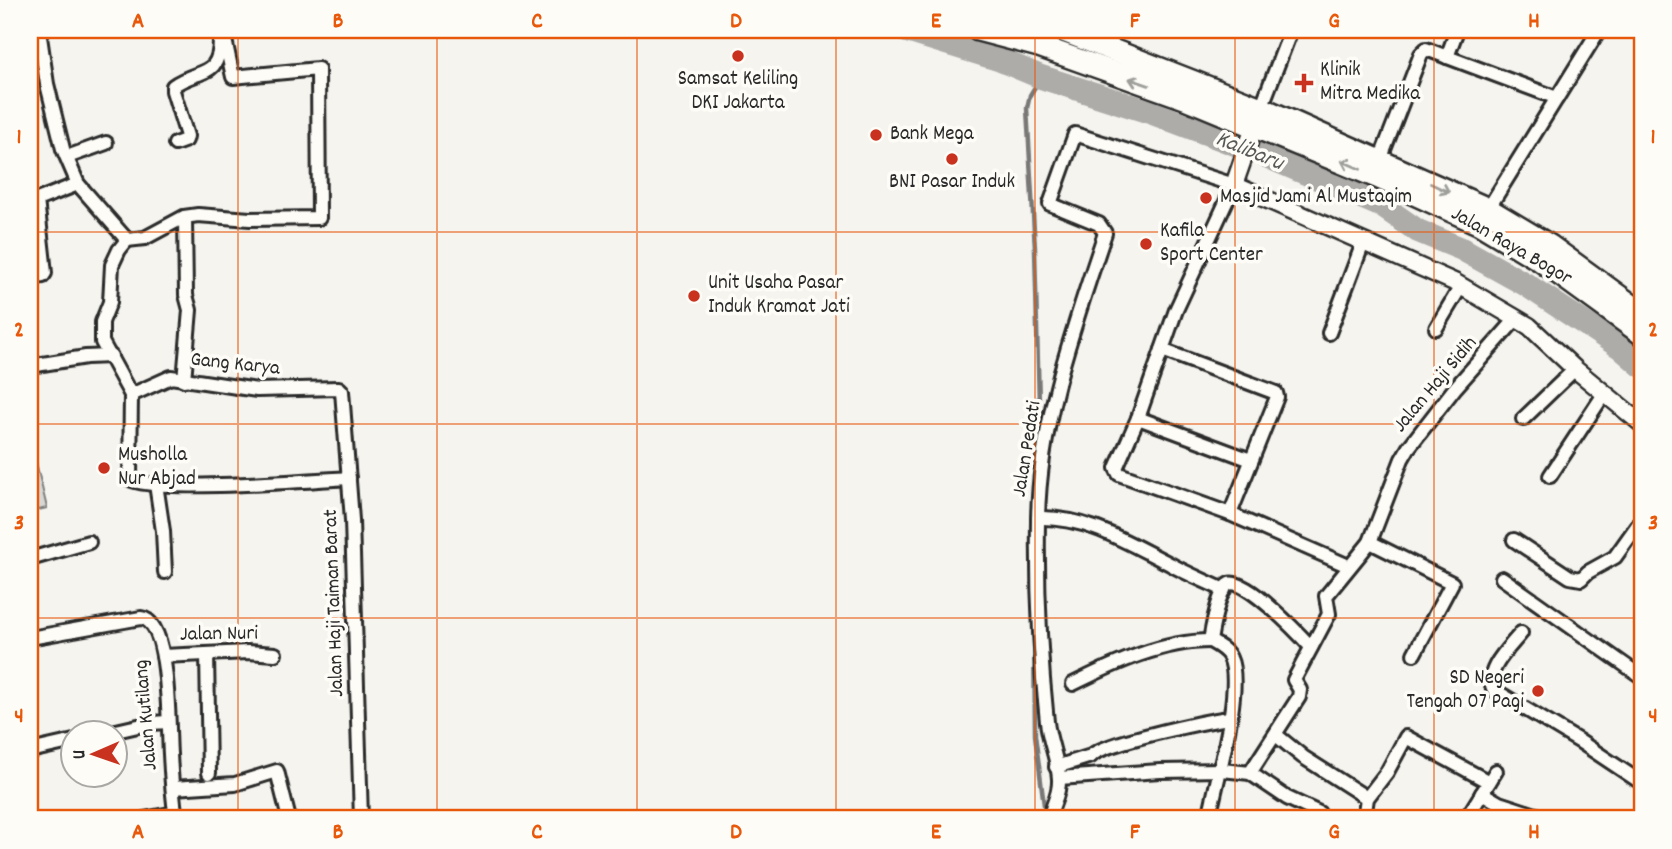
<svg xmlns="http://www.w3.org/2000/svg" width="1672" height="849" viewBox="0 0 1672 849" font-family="Dekko,sans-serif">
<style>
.green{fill:#d7d6d2;stroke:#81807e;stroke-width:2}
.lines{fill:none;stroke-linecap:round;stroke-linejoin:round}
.stream{stroke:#797877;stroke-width:4.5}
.river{stroke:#adaca9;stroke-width:24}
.minor-casing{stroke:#2b2b2b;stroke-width:18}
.tertiary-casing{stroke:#2b2b2b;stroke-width:21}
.trunk-casing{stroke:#2b2b2b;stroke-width:26}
.minor{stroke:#fdfcf7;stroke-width:12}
.tertiary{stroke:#fdfcf7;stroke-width:16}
.trunk{stroke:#fdfcf7;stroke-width:21}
.oneway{stroke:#9e9e9b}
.grid{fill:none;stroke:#e8590c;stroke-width:2;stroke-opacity:0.55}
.poi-dot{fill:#c8321e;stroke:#fdfcf7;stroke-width:2.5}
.labels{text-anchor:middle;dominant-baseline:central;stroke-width:7;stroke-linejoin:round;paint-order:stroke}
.poi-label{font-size:21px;fill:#2b2b2b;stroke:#fdfcf7;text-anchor:start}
.street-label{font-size:21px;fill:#2b2b2b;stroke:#fdfcf7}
.water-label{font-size:23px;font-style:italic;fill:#585857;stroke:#fdfcf7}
.neatline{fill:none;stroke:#e8590c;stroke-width:2.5}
.grid-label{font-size:23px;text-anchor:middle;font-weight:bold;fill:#e8590c}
</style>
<rect width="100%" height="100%" fill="#f5f4ef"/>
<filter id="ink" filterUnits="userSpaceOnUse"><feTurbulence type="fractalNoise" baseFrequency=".0143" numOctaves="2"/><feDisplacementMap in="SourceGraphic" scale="14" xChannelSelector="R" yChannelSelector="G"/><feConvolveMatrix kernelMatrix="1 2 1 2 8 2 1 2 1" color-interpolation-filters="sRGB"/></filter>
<g filter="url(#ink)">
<polygon class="green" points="35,458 47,508 30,512 30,459"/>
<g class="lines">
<g class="stream">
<polyline points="1040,443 1035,249 1027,108 1030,95 1041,77"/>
<polyline points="1034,623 1035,735 1045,813"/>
<polyline points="343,819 361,810 376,819"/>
</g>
<polyline class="river" points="904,30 998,59 1041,77 1150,112 1259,153 1382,206 1418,231 1462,249 1525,284 1620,347 1642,366"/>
<defs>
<g id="minor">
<path d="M39,30L47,84L63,149L78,184L127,240L119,250L112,265L110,302L102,322V342L131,395L130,479C150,493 316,480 349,478"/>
<polyline points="1447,57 1457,30"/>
<polyline points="1261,108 1291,30"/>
<path d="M175,144L186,140L187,136L173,91V86C198,68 220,79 220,40"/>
<polyline points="67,157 106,143"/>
<polyline points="1380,160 1421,54 1426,49 1557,98"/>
<polyline points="1488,209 1599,30"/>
<polyline points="127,240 145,238 184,217 198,215 250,219 319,218 318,69 233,77 223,30"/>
<polyline points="30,278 43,276 45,273 37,200 78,184"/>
<polyline points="1436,328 1461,286"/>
<polyline points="1329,333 1363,243"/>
<polyline points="1162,350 1276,393 1277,397 1230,514 1344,564"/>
<polyline points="30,366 86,357 111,356"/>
<polyline points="184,380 190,310 186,295 185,217"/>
<polyline points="131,395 171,377 257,390 339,388 342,391 352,520 361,819"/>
<polyline points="1138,418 1251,460"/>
<polyline points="1523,419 1575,369"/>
<polyline points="1550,476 1604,394"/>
<polyline points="156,484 163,531 165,572"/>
<path d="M1038,518C1086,516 1128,543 1170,564C1187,574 1206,581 1224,590"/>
<polyline points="1514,540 1570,577 1581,579 1588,572 1615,557 1642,519"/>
<polyline points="1370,542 1452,583 1414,654"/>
<polyline points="30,559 89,542"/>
<polyline points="1502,578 1642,677"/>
<path d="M1521,633C1510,647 1483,671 1494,690L1579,741L1642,783"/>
<path d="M30,638L141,618C171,620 168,730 170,754C171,776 173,798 176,819"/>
<polyline points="207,654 209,773"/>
<polyline points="163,656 248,652 275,654"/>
<path d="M1073,684C1115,663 1163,641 1210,641"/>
<polyline points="103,734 151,723 168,722"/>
<polyline points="1276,735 1303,757 1367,798"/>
<polyline points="30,751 74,741"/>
<path d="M1056,767L1091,756C1102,743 1207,721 1229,718"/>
<polyline points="1250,773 1299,697 1300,690 1294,680 1329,614 1326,596 1370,542 1402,459 1409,447 1455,388 1517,318"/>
<polyline points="1059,778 1160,771 1222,770 1250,773 1287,798 1319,813 1322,819"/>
<polyline points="173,788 235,784 277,771 289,819"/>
<polyline points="1482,793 1499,803 1548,819"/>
<polyline points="144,819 175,813"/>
<path d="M1050,819C1051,804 1060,796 1059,779C1058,760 1049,741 1047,722C1040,656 1037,587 1038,521C1039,422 1074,326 1105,233L1099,224L1050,204L1075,134L1234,185L1176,310L1138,418L1116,468L1119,474L1230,514"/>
<path d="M1209,819C1215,785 1244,688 1230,658C1227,650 1217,645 1210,641C1212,629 1219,588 1229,584C1245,577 1300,635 1311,647"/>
<polyline points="1364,819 1367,798 1387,772 1406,737 1489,782"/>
<polyline points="1466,819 1496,771"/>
<polyline points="1639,819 1642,808"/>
</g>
<polyline id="tertiary" points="1257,119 1234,185 1454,282 1529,326 1575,369 1642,424"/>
<g id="trunk">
<polyline points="978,30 1039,46 1185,98 1377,177 1480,224 1540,260 1642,334"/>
<polyline points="1061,30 1261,108 1488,209 1550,246 1642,313"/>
</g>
</defs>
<use href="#minor" class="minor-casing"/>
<use href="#tertiary" class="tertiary-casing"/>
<use href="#trunk" class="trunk-casing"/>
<use href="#minor" class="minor"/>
<use href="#tertiary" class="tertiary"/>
<use href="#trunk" class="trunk"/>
</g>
<defs><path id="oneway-shaft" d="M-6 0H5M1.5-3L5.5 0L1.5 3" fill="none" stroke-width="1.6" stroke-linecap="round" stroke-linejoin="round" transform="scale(1.75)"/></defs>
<g class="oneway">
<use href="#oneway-shaft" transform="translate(1139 82) rotate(-161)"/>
<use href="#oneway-shaft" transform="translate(1351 165) rotate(-156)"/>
<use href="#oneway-shaft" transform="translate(1440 188) rotate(25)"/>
</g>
</g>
<path class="grid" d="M238,30V819M437,30V819M637,30V819M836,30V819M1035,30V819M1235,30V819M1434,30V819M30,232H1642M30,424H1642M30,618H1642"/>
<g class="poi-dot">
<circle cx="738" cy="56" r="7"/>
<path d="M1300.5 72.5h7v7h7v7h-7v7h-7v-7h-7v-7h7z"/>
<circle cx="876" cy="135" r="7"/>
<circle cx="952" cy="159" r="7"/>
<circle cx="1206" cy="198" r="7"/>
<circle cx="1146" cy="244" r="7"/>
<circle cx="694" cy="296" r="7"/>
<circle cx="104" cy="468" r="7"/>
<circle cx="1538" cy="691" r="7"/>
</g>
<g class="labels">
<g class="poi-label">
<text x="1320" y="71">Klinik<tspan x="1320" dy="24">Mitra Medika</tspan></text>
<text x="738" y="80" text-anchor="middle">Samsat Keliling<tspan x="738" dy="24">DKI Jakarta</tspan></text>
<text x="890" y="135">Bank Mega</text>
<text x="952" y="183" text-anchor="middle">BNI Pasar Induk</text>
<text x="1220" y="198">Masjid Jami Al Mustaqim</text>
<text x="1160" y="232">Kafila<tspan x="1160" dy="24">Sport Center</tspan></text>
<text x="708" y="284">Unit Usaha Pasar<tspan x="708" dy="24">Induk Kramat Jati</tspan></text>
<text x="118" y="456">Musholla<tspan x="118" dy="24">Nur Abjad</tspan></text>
<text x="1524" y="679" text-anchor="end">SD Negeri<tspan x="1524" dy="24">Tengah 07 Pagi</tspan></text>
</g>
<g class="street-label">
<text transform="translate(1511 247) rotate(30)">Jalan Raya Bogor</text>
<text transform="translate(235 365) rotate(6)">Gang Karya</text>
<text transform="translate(1436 385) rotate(-50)">Jalan Haji Sidih</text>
<text transform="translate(1028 449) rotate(-81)">Jalan Pedati</text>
<text transform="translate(335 603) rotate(-92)">Jalan Haji Taiman Barat</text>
<text transform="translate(219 635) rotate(-1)">Jalan Nuri</text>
<text transform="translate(147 715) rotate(-95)">Jalan Kutilang</text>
</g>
<g class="water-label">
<text transform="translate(1249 152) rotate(22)">Kalibaru</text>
</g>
</g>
<rect width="1672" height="849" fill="none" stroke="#fdfcf7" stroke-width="77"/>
<g transform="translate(94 754) rotate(268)"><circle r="33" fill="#fdfcf7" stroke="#a9a8a5" stroke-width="2"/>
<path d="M0-5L12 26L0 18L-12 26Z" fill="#c8321e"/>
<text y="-10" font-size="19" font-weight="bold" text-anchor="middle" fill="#2b2b2b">U</text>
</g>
<rect x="38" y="38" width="1596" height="772" class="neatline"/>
<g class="grid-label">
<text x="138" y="27">A</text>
<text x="338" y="27">B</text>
<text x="537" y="27">C</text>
<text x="736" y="27">D</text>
<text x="936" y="27">E</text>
<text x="1135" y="27">F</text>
<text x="1334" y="27">G</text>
<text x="1534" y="27">H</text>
<text x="19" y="143">1</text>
<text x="1653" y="143">1</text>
<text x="19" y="336">2</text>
<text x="1653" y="336">2</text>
<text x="19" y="529">3</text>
<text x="1653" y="529">3</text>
<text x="19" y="722">4</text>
<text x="1653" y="722">4</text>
<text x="138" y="838">A</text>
<text x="338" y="838">B</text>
<text x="537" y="838">C</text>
<text x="736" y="838">D</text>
<text x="936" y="838">E</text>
<text x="1135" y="838">F</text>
<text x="1334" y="838">G</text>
<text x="1534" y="838">H</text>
</g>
</svg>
